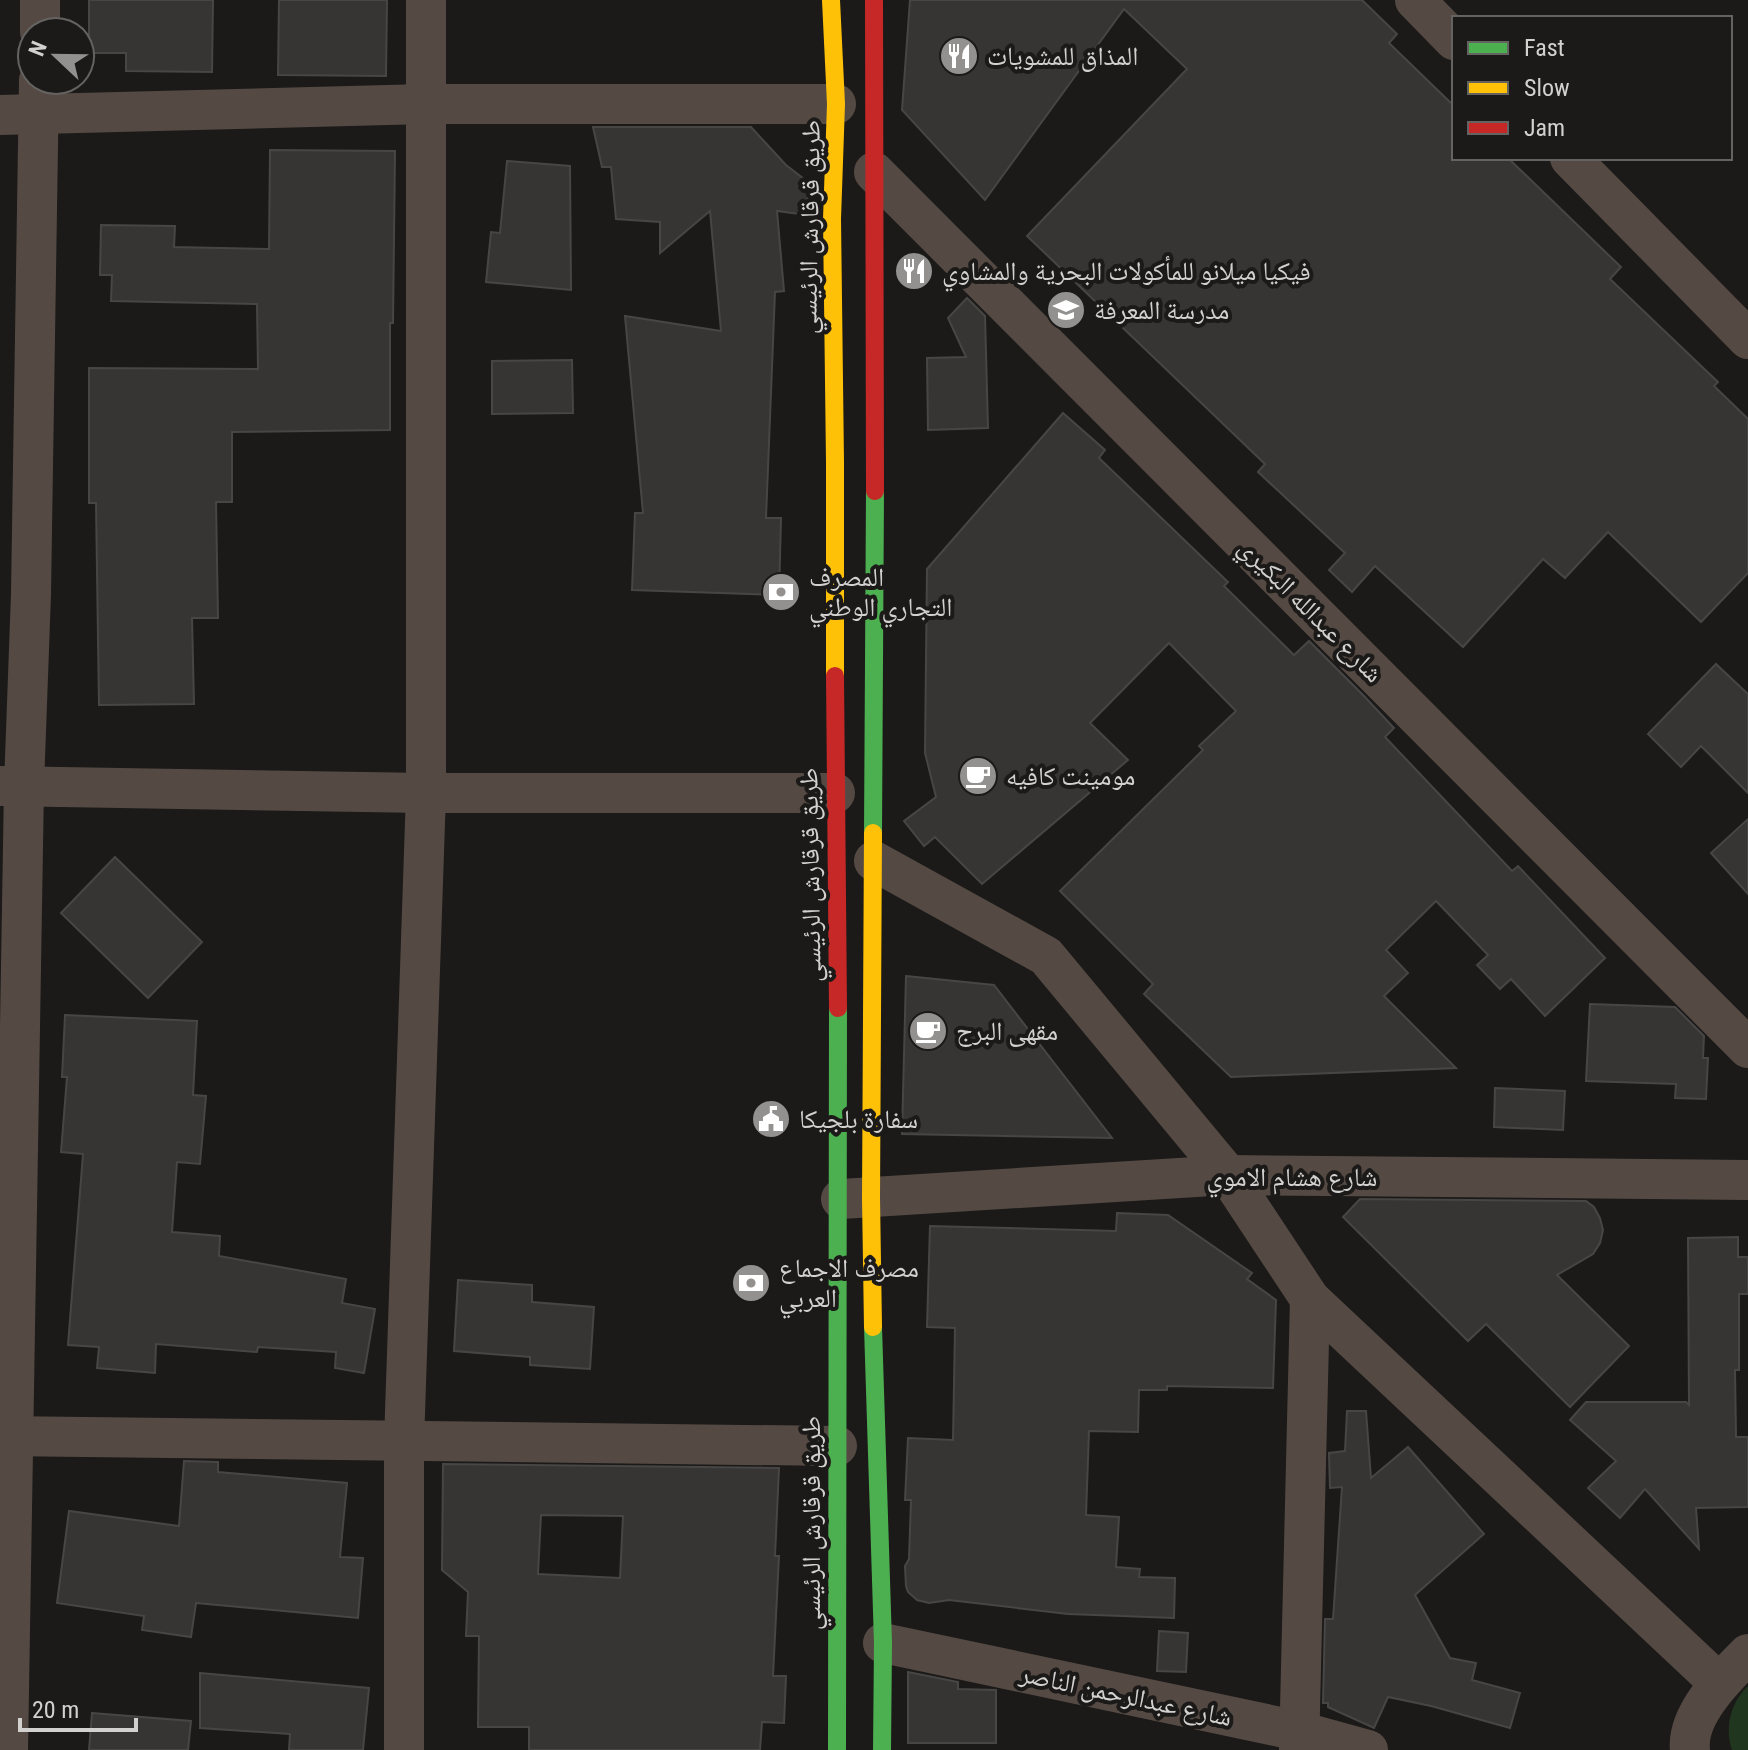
<svg xmlns="http://www.w3.org/2000/svg" width="1748" height="1750" viewBox="0 0 1748 1750" font-family="'Roboto Condensed','Noto Naskh Arabic',sans-serif">
<style>
.green{fill:#21361f}
.building{fill:#363534;stroke:#474645;stroke-width:2;fill-rule:evenodd}
.lines{fill:none;stroke-linecap:round;stroke-linejoin:round}
.street{stroke:#554a43;stroke-width:40}
.fast{stroke:#4caf50;stroke-width:18}
.slow{stroke:#ffc107;stroke-width:18}
.jam{stroke:#c62828;stroke-width:18}
.labels{text-anchor:middle;dominant-baseline:central;stroke-width:8;stroke-linejoin:round;paint-order:stroke}
.poi-label{font-size:26px;fill:#d3d1cf;stroke:#1c1a18;text-anchor:start}
.street-label{font-size:26px;fill:#d3d1cf;stroke:#1c1a18}
</style>
<rect width="100%" height="100%" fill="#1b1a19"/>
<path class="green" d="M1748,1686V1750H1732C1724,1727 1731,1702 1748,1686Z"/>
<g class="building">
<polygon points="89,0 213,0 212,72 126,71 126,53 89,53"/>
<polygon points="279,0 387,0 386,76 278,75"/>
<polygon points="910,0 1362,0 1397,34 1389,43 1454,106 1454,158 1508,158 1621,267 1610,279 1718,382 1714,386 1748,419 1748,573 1701,622 1608,532 1565,578 1543,559 1463,647 1375,566 1352,592 1329,570 1345,553 1258,472 1265,464 1027,236 1187,69 1124,9 985,200 902,110"/>
<polygon points="593,127 751,127 786,165 808,182 808,204 799,214 777,211 784,291 775,292 766,518 781,518 779,595 632,590 635,513 643,513 625,316 721,331 710,211 660,253 660,222 616,219 611,167 602,167"/>
<polygon points="270,150 395,151 393,323 390,323 390,430 232,432 232,502 216,502 218,618 192,618 194,704 99,705 96,503 89,503 89,368 258,369 257,304 111,301 112,275 100,275 101,225 175,226 174,247 269,249"/>
<polygon points="507,161 570,166 571,290 486,282 491,232 500,233"/>
<polygon points="967,298 985,316 988,428 928,430 927,358 966,357 948,318"/>
<polygon points="572,360 573,413 492,414 492,361"/>
<polygon points="1063,413 1105,450 1099,458 1228,582 1224,586 1294,655 1309,641 1363,695 1394,728 1385,737 1512,871 1518,866 1605,958 1545,1016 1511,979 1500,989 1477,965 1488,955 1436,901 1386,950 1408,973 1384,996 1456,1068 1231,1077 1144,994 1153,984 1060,891 1203,750 1199,746 1236,711 1169,643 1090,723 1128,760 982,884 935,837 924,846 904,821 936,797 925,753 927,569"/>
<polygon points="1716,664 1748,694 1748,793 1701,746 1681,767 1648,734"/>
<polygon points="1748,819 1748,894 1711,853"/>
<polygon points="115,857 202,942 148,998 61,913"/>
<polygon points="906,976 994,985 1112,1138 902,1134"/>
<polygon points="1590,1004 1675,1007 1704,1036 1703,1058 1708,1058 1706,1099 1675,1098 1676,1084 1586,1081"/>
<polygon points="65,1015 197,1021 193,1095 206,1096 200,1164 177,1162 172,1232 220,1236 219,1256 346,1279 342,1303 375,1309 364,1373 335,1368 336,1352 258,1347 257,1352 156,1344 155,1373 97,1368 99,1347 68,1345 83,1154 61,1152 67,1077 62,1077"/>
<polygon points="1495,1088 1565,1091 1563,1130 1494,1127"/>
<polygon points="1360,1199 1586,1201 1594,1207 1600,1218 1603,1230 1600,1243 1593,1254 1557,1275 1629,1346 1570,1407 1486,1324 1468,1341 1343,1217"/>
<polygon points="1117,1213 1168,1215 1252,1273 1247,1279 1276,1300 1273,1388 1167,1386 1167,1390 1139,1390 1138,1432 1089,1431 1086,1515 1119,1517 1116,1567 1140,1569 1139,1577 1175,1578 1174,1618 1068,1614 949,1600 929,1603 917,1600 908,1592 906,1586 905,1566 909,1559 911,1500 905,1500 908,1438 953,1440 955,1328 927,1327 930,1226 1116,1231"/>
<polygon points="1738,1237 1738,1257 1748,1257 1748,1294 1739,1294 1739,1370 1735,1370 1736,1437 1748,1437 1748,1507 1696,1508 1699,1549 1645,1489 1620,1518 1588,1488 1616,1461 1570,1420 1586,1402 1686,1402 1689,1405 1688,1238"/>
<polygon points="458,1280 532,1285 532,1302 594,1307 590,1369 530,1365 530,1357 454,1351"/>
<polygon points="1347,1411 1366,1411 1371,1478 1408,1447 1484,1534 1415,1595 1450,1658 1476,1663 1472,1680 1520,1693 1510,1728 1431,1706 1388,1697 1374,1728 1328,1707 1328,1703 1323,1703 1325,1619 1333,1619 1342,1487 1330,1488 1329,1453 1345,1451"/>
<polygon points="184,1461 218,1462 218,1472 347,1483 340,1557 363,1558 358,1618 196,1603 191,1637 142,1630 144,1616 57,1603 69,1511 179,1526"/>
<path d="M443,1464L779,1468L775,1556H779L773,1676H786L784,1723L762,1722L760,1750H529V1727H478L479,1636H466L468,1592L442,1570ZM541,1515L623,1516L620,1578L538,1574Z"/>
<polygon points="1159,1631 1188,1633 1186,1672 1157,1671"/>
<polygon points="908,1672 958,1682 958,1689 996,1690 996,1743 908,1743"/>
<polygon points="200,1673 369,1688 363,1750 289,1750 290,1734 200,1728"/>
<polygon points="92,1713 191,1721 188,1750 89,1750"/>
</g>
<g class="lines">
<g class="street">
<polyline points="1415,0 1454,40"/>
<polyline points="40,32 40,0"/>
<polyline points="0,115 426,104 836,104"/>
<polyline points="1570,158 1748,339"/>
<polyline points="874,172 1748,1048"/>
<polyline points="0,786 426,793 835,793"/>
<polyline points="874,861 1046,956 1228,1175 1310,1299 1719,1683"/>
<polyline points="841,1199 1228,1175 1748,1180"/>
<polyline points="0,1436 837,1446"/>
<polyline points="883,1643 1299,1731 1368,1750"/>
<polyline points="8,1750 24,786 31,594 39,80"/>
<polyline points="404,1750 404,1442 426,793 426,0"/>
<polyline points="1299,1750 1310,1299"/>
<path d="M1690,1750C1686,1715 1725,1677 1748,1654"/>
</g>
<g class="fast">
<polyline points="873,833 875,491"/>
<polyline points="873,1327 883,1643 882,1750"/>
<polyline points="837,1750 838,1008"/>
</g>
<g class="slow">
<polyline points="831,0 836,104 832,219 835,462 835,676"/>
<polyline points="873,1327 871,1198 873,833"/>
</g>
<g class="jam">
<polyline points="874,0 875,491"/>
<polyline points="835,676 838,1008"/>
</g>
</g>
<defs>
<symbol id="restaurant-disc" viewBox="-11 -11 22 22"><circle r="9.5" fill="#93918f" stroke="#1c1a18"/><path d="M-5-6h1v4h1v-4h1v4h1v-4h1v5L-1.5 .5V6h-2V.5L-5-1ZM5-6V6H3V1.5H1.5Q1.5-4 5-6Z" fill="#fff"/></symbol>
<symbol id="school-disc" viewBox="-11 -11 22 22"><circle r="9.5" fill="#93918f" stroke="#1c1a18"/><path d="M0-5L7-2L0 1L-7-2ZM-4 1L0 2.5L4 1V4Q0 6-4 4Z" fill="#fff"/></symbol>
<symbol id="bank-disc" viewBox="-11 -11 22 22"><circle r="9.5" fill="#93918f" stroke="#1c1a18"/><path d="M-6-4H6V4H-6ZM0-2.3a2.3 2.3 0 1 0 0 4.6a2.3 2.3 0 1 0 0-4.6Z" fill="#fff"/></symbol>
<symbol id="cafe-disc" viewBox="-11 -11 22 22"><circle r="9.5" fill="#93918f" stroke="#1c1a18"/><path d="M-5.5-4.5H6V0H3Q3 3.5 0 3.5H-2.5Q-5.5 3.5-5.5 0ZM3-3.2v2h1.7v-2ZM-6 4.5H4V6H-6Z" fill="#fff"/></symbol>
<symbol id="civic-disc" viewBox="-11 -11 22 22"><circle r="9.5" fill="#93918f" stroke="#1c1a18"/><path d="M-.6-6.5H3V-4.5H.6V-3L4-1V1h2V6H-6V1h2V-1L-.6-3ZM-1.2 2.5V6h2.4V2.5Z" fill="#fff"/></symbol>
</defs>
<g fill-rule="evenodd">
<use href="#restaurant-disc" x="937" y="34" width="44" height="44"/>
<use href="#restaurant-disc" x="892" y="249" width="44" height="44"/>
<use href="#school-disc" x="1044" y="288" width="44" height="44"/>
<use href="#bank-disc" x="759" y="570" width="44" height="44"/>
<use href="#cafe-disc" x="956" y="754" width="44" height="44"/>
<use href="#cafe-disc" x="906" y="1009" width="44" height="44"/>
<use href="#civic-disc" x="749" y="1097" width="44" height="44"/>
<use href="#bank-disc" x="729" y="1261" width="44" height="44"/>
</g>
<g class="labels">
<g class="poi-label">
<text x="987" y="56">المذاق للمشويات</text>
<text x="942" y="271">فيكيا ميلانو للمأكولات البحرية والمشاوي</text>
<text x="1094" y="310">مدرسة المعرفة</text>
<text x="809" y="577">المصرف<tspan x="809" dy="30">التجاري الوطني</tspan></text>
<text x="1006" y="776">مومينت كافيه</text>
<text x="956" y="1031">مقهى البرج</text>
<text x="799" y="1119">سفارة بلجيكا</text>
<text x="779" y="1268">مصرف الاجماع<tspan x="779" dy="30">العربي</tspan></text>
</g>
<g class="street-label">
<text transform="translate(809 227) rotate(-89)">طريق قرقارش الرئيسي</text>
<text transform="translate(1311 610) rotate(45)">شارع عبدالله البكيري</text>
<text transform="translate(810 875) rotate(-91)">طريق قرقارش الرئيسي</text>
<text x="1292" y="1177">شارع هشام الاموي</text>
<text transform="translate(811 1523) rotate(-90)">طريق قرقارش الرئيسي</text>
<text transform="translate(1126 1695) rotate(12)">شارع عبدالرحمن الناصر</text>
</g>
</g>
<rect x="1452" y="16" width="280" height="144" fill="#1c1a18" stroke="#656361" stroke-width="2"/>
<rect x="1468" y="42" width="40" height="12" fill="#4caf50" stroke="#656361" stroke-width="2"/>
<text x="1524" y="56" font-size="24" fill="#d3d1cf">Fast</text>
<rect x="1468" y="82" width="40" height="12" fill="#ffc107" stroke="#656361" stroke-width="2"/>
<text x="1524" y="96" font-size="24" fill="#d3d1cf">Slow</text>
<rect x="1468" y="122" width="40" height="12" fill="#c62828" stroke="#656361" stroke-width="2"/>
<text x="1524" y="136" font-size="24" fill="#d3d1cf">Jam</text>
<g transform="translate(56 56) rotate(292)"><circle r="38" fill="#1c1a18" stroke="#656361" stroke-width="2"/>
<path d="M0-6L14 30L0 20L-14 30Z" fill="#93918f"/>
<text y="-12" font-size="22" font-weight="bold" text-anchor="middle" fill="#d3d1cf">N</text>
</g>
<path d="M20 1718v12h116v-12" fill="none" stroke="#d3d1cf" stroke-width="4"/>
<text x="32" y="1718" font-size="24" fill="#d3d1cf" stroke="#1c1a18" stroke-width="6" paint-order="stroke">20 m</text>
</svg>
